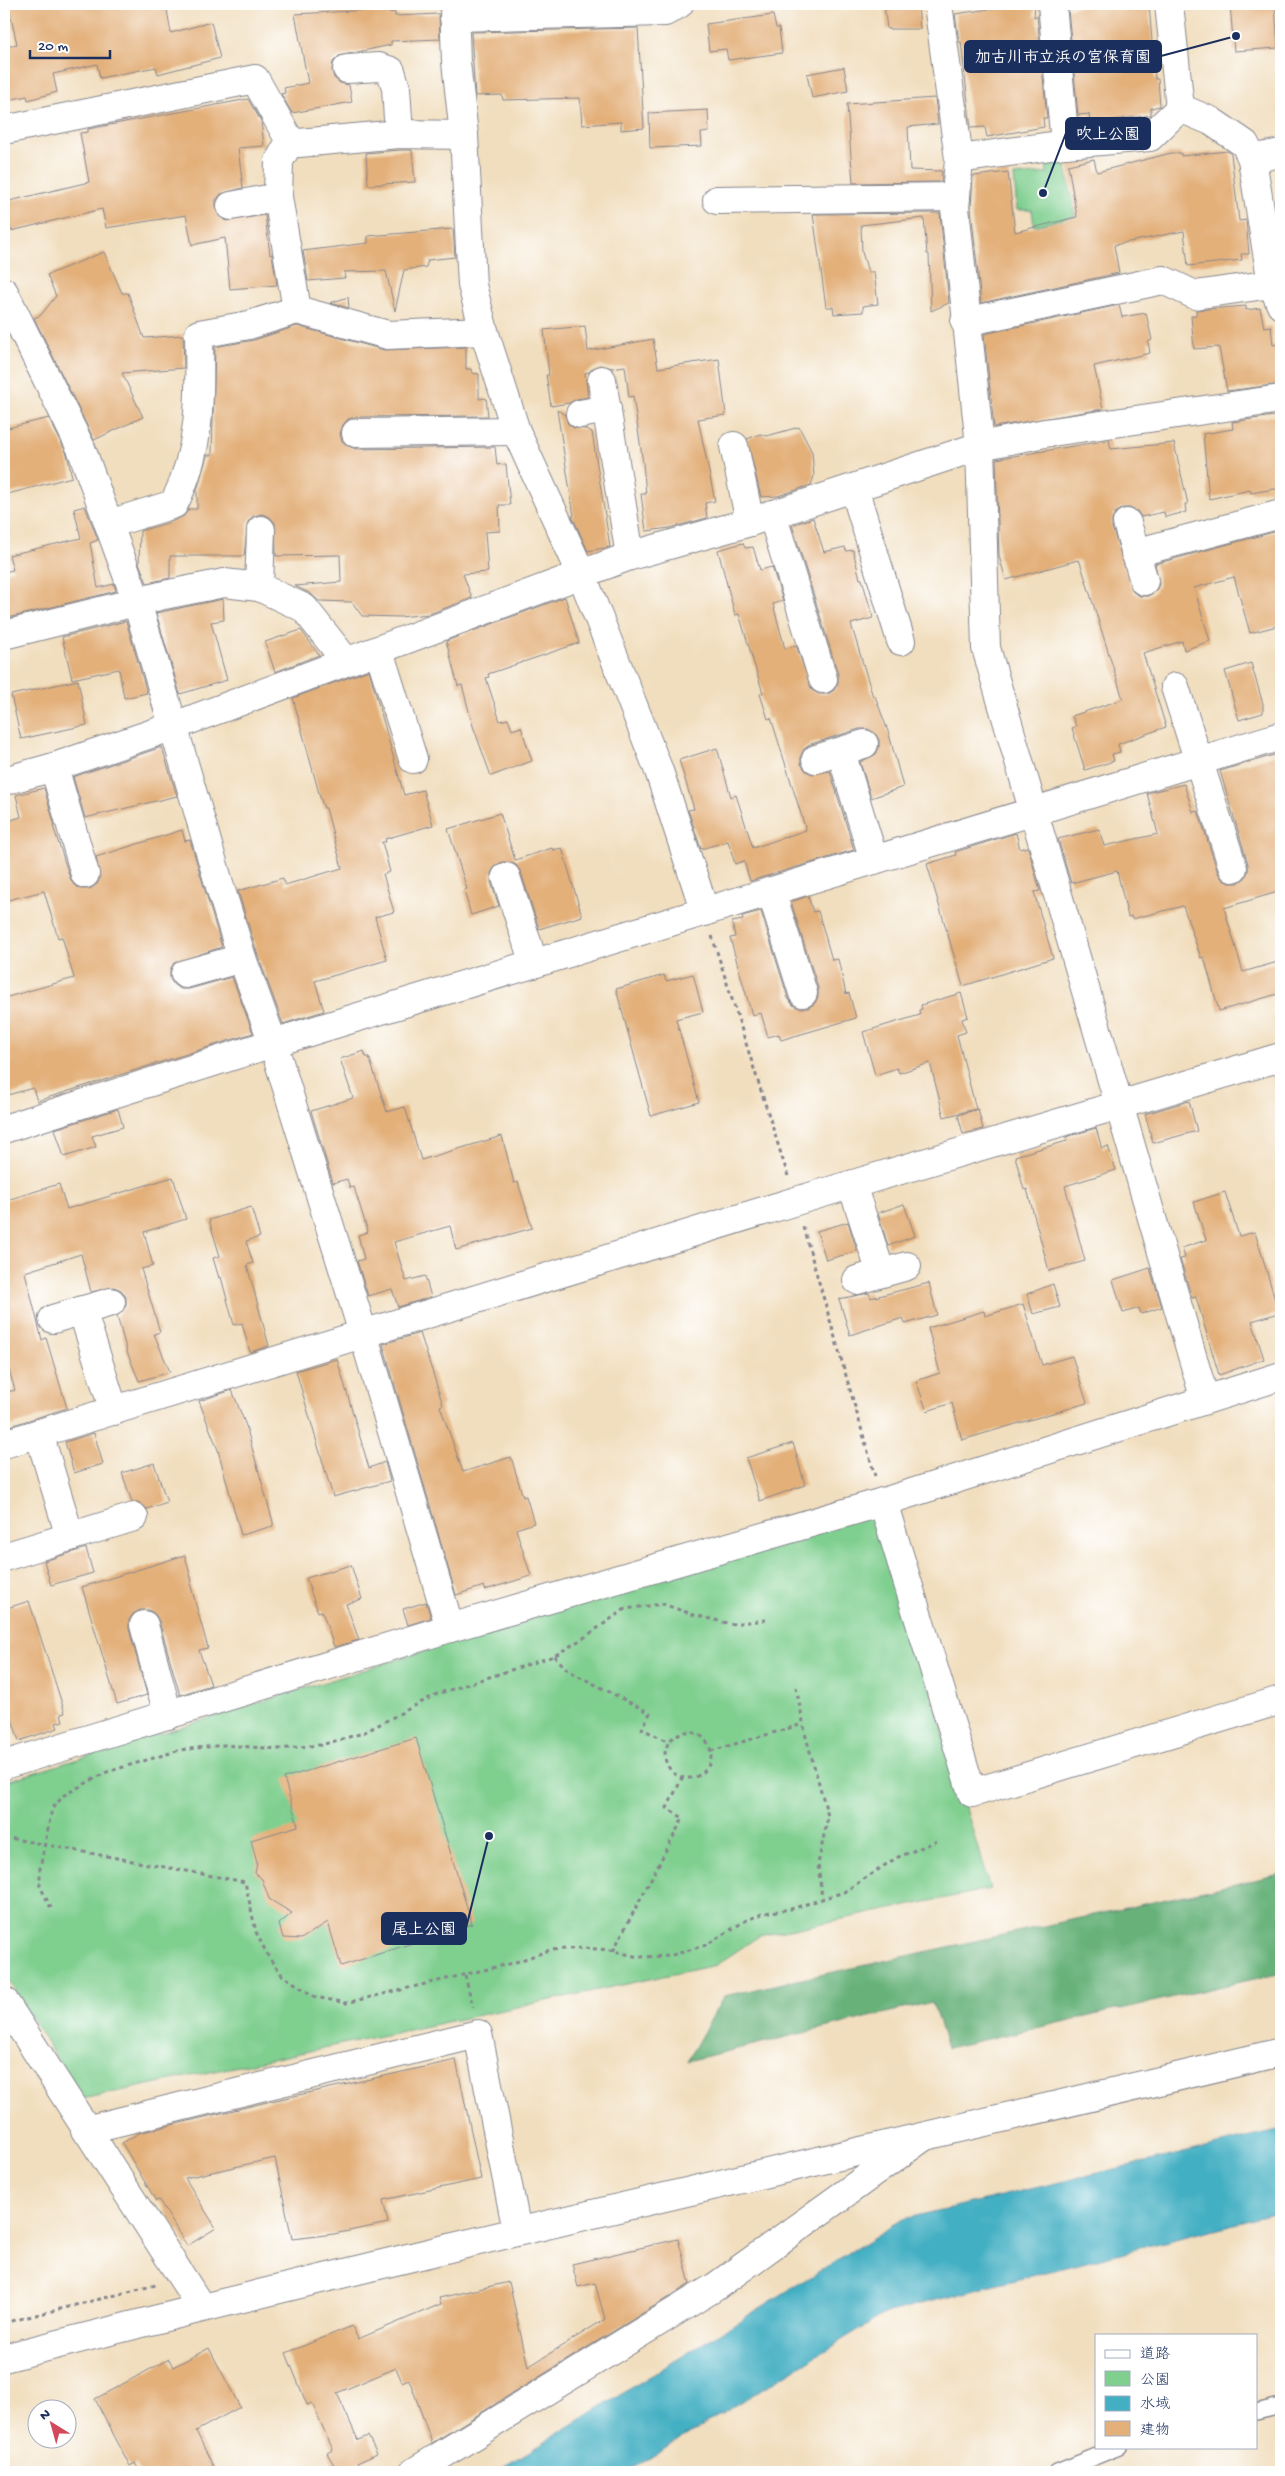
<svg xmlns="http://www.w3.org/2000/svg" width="1285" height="2476" viewBox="0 0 1285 2476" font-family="'Gochi Hand','Klee One',sans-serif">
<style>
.green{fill:#7fcf8f;stroke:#4d7f76}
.forest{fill:#67b27a;stroke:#41706c}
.water{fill:#43afc2;stroke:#2f6f90}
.building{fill:#e3b07a}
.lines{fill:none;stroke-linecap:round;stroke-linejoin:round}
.service-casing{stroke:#86868e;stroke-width:18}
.minor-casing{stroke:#86868e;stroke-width:30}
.tertiary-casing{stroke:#86868e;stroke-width:30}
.path{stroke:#86868e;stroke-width:3;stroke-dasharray:4 4;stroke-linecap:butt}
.service{stroke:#fff;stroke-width:15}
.minor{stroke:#fff;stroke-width:28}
.tertiary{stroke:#fff;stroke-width:28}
.leader{fill:none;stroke:#1b2f5e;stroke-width:2}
.callout-dot{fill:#1b2f5e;stroke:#fff;stroke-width:2}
.callout{fill:#1b2f5e;stroke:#1b2f5e;stroke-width:2}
.callout-label{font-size:16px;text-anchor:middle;font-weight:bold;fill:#fff}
</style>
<rect width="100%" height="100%" fill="#fff"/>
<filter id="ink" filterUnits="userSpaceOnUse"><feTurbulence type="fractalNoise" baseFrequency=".02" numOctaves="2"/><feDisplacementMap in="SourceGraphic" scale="10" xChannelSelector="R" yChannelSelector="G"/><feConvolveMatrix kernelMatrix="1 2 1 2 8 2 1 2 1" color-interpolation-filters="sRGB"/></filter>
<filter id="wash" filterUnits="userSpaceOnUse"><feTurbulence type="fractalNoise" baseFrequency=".0096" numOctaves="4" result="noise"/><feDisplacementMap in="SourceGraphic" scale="20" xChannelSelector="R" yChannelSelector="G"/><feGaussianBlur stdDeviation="1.12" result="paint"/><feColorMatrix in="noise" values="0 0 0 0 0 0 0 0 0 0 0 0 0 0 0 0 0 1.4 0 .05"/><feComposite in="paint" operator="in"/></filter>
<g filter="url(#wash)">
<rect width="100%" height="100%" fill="#f1debe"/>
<g class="green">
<polygon points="1064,156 1075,216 1034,226 1032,210 1017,210 1014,176 1047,173 1046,159"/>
<polygon points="877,1510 990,1889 759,1936 716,1965 82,2099 4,1973 4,1782"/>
</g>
<polygon class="forest" points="1281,1874 1281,1973 947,2048 932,2002 687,2061 724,1996"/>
<polygon class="water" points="1281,2130 1281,2212 886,2313 627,2472 496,2472 903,2219"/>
<g id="blocks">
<g class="building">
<polygon points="8,4 166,4 171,33 211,22 220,58 158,74 156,67 100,78 97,64 53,74 57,92 28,100 27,96 4,101 4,47 17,44"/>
<polygon points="884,4 918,4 920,29 887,29"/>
<polygon points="997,4 1035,4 1034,17 1037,16 1047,118 1043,118 1044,127 987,137 985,127 971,128 961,42 959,42 955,14 997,8"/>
<polygon points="1081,4 1149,4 1155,79 1158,79 1160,106 1151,108 1151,115 1090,123 1089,114 1078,115 1068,9 1081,6"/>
<polygon points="1230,4 1275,4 1278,48 1234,51"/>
<polygon points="388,9 389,13 395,12 395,16 439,14 440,39 391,41 391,45 339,56 333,62 332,70 334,78 340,83 349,85 352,102 292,113 281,94 285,93 284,88 308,83 295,14"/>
<polygon points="773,15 776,28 779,28 782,53 728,60 726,49 709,51 706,24"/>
<polygon points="638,28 644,128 621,130 621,122 582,125 580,98 503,100 502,95 475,96 471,32"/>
<polygon points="844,67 848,91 812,98 807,74"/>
<polygon points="935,98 938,124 908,127 910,170 942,171 941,182 853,183 847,104"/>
<polygon points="248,99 261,121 264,146 238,148 243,188 221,194 216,200 216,208 219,216 226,221 265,215 270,255 272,254 277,285 230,289 225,238 192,245 186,215 106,228 102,209 11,231 5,202 89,182 80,133 88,132 88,129"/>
<polygon points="708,110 709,132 701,133 702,146 650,148 649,113"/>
<polygon points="400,150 412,150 415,182 368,185 366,153"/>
<polygon points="1227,151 1231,154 1239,221 1246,220 1249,254 1241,254 1242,260 1188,266 1184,231 1114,245 1119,273 981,303 971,208 973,176 1008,172 1015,232 1077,217 1068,165 1094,159 1097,172 1171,153 1181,153 1181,156"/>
<polygon points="940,213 949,303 931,311 929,254 927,254 924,218 861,225 862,252 868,272 874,272 878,304 863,306 863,312 834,314 833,307 826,307 813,214"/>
<polygon points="453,229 455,257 428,260 426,267 404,270 395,311 386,271 344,272 345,278 308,281 303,251 368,243 368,236"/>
<polygon points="104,252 122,293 128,293 144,338 183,335 184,368 122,373 143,417 94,440 34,318 41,315 56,296 47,275"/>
<polygon points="348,297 349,308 330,303"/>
<polygon points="1119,305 1122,317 1146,313 1152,340 1148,342 1150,353 1094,366 1103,409 994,427 984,334"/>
<polygon points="1246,306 1246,310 1260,308 1264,327 1271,326 1273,345 1278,344 1281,361 1281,384 1227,391 1219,347 1194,349 1191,316 1196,315 1196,310"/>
<polygon points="297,326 384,350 466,347 466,369 471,369 472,373 479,374 479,399 486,398 488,416 356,417 348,419 343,425 340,434 342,441 348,446 356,449 495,447 497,465 506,464 510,505 499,505 500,531 485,532 488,572 463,574 472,598 429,614 400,617 362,616 352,602 319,601 311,594 295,586 341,582 340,555 276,556 275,523 270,517 262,514 253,516 248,522 244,556 170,556 170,578 147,583 139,563 140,531 171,522 184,516 189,509 197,509 197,490 207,455 212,455 215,347 254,340"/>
<polygon points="585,326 588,351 653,339 658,368 719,359 726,415 698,419 715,501 705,503 707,518 670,528 646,531 641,494 646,494 643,463 633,396 629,397 625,366 612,368 600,365 593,368 589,372 585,373 588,397 577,399 569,403 551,406 546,375 549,375 544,330"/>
<polygon points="557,410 565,415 568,424 574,428 586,429 592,432 610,547 588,551 572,516 574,516"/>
<polygon points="1281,415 1281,488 1251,493 1250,490 1209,499 1203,434 1233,429 1232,422"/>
<polygon points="49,418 67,454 72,477 4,495 4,429"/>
<polygon points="799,427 812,452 814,476 811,485 778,496 761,497 747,439 760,434 767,436"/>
<polygon points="1109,440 1111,449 1174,443 1188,504 1185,504 1186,512 1165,517 1164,512 1141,517 1137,511 1130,508 1122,508 1115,513 1112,520 1112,527 1133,592 1140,596 1148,596 1156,591 1159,584 1155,564 1281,530 1281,625 1250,633 1234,577 1194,588 1210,641 1184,650 1182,641 1143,653 1166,727 1118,744 1120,752 1112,754 1114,761 1085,770 1072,728 1076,726 1072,716 1123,699 1080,562 1078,560 1006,580 999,556 996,459"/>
<polygon points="85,506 98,540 90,543 98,588 114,584 116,591 4,619 4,572 13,570 9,555 81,538 74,509"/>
<polygon points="813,518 824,552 845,547 846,551 853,550 860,579 862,579 873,618 851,624 873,697 875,696 889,734 903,787 871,798 860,762 876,754 879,747 879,740 875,733 868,729 859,729 811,744 804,749 801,755 801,764 806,771 812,774 830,771 854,850 750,881 744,861 735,864 728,841 701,849 688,810 694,809 679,760 717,748 731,797 736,795 753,848 806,830 771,718 768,719 760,694 763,693 739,614 735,615 718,550 743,543 745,548 753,547 760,570 772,567 783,601 773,604 785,649 796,645 812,690 819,694 828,694 834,690 838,683 838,674 792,525"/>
<polygon points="565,597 579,643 488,674 489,677 486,678 500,721 508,719 512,730 521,727 532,761 491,776 473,726 462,685 458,686 446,641"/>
<polygon points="223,599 224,620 211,622 227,680 180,694 156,613"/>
<polygon points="126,621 147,693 124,698 119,669 72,679 62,637"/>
<polygon points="301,630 319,655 275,672 265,642"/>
<polygon points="1251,663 1263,704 1263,713 1239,720 1225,671"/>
<polygon points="369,670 404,795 423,790 433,825 385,839 386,842 382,842 390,872 383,874 394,912 375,917 387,960 315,981 324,1011 283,1024 257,953 238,891 283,878 285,885 342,868 326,808 324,808 320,797 293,698"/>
<polygon points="78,680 87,725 21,739 11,695"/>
<polygon points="162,747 177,796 85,818 73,777"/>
<polygon points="1274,755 1276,763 1281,761 1281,891 1224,908 1243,972 1281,961 1281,993 1219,1011 1204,957 1201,958 1183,906 1132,919 1131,916 1128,917 1117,871 1071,883 1058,839 1099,829 1104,846 1158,834 1147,793 1184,784 1193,812 1198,811 1218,873 1223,880 1229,883 1238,883 1245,878 1248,871 1248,864 1220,771"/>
<polygon points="44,788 55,826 53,826 70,878 74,885 81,889 90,889 97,884 100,878 96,857 182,830 185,841 190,840 222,947 174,963 170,970 170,979 174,985 181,989 189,989 232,977 253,1033 37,1101 33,1088 4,1096 4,998 74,978 62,937 58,938 44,891 4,901 4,822 21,817 16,795"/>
<polygon points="500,813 515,860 552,848 553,850 562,848 582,916 539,929 521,872 516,865 509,862 502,862 495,866 491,873 491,882 499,906 471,915 464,890 467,889 448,829"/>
<polygon points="1016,833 1020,849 1028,847 1040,891 1034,892 1053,958 963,986 927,864 956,855 955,852"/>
<polygon points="808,896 813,912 818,911 832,960 838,959 846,994 849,993 856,1018 781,1040 779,1034 768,1037 761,1013 752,1015 730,938 735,937 732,922 743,920 742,916 761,911 788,998 793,1005 799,1008 808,1008 815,1003 818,997 818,988 791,902"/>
<polygon points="693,974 703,1012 676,1019 699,1102 651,1116 616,989 664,975 666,981"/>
<polygon points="961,993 968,1017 962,1019 966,1032 957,1035 976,1109 944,1117 930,1063 899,1073 897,1068 875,1075 863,1032 920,1015 919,1010 922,1009 921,1005"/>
<polygon points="364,1051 366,1057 369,1057 387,1112 405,1107 421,1160 502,1136 514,1183 518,1182 532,1228 456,1250 450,1226 394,1242 406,1281 425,1276 431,1297 398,1307 392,1289 368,1296 357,1261 364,1259 358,1235 368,1232 354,1187 350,1188 347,1179 333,1183 311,1111 353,1098 340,1059"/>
<polygon points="1189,1101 1197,1131 1153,1143 1145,1114"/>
<polygon points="118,1109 123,1127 92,1136 96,1147 64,1157 55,1129"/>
<polygon points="978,1109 983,1129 963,1134 958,1115"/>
<polygon points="1096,1128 1102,1149 1108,1146 1116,1170 1065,1186 1085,1261 1049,1271 1027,1189 1024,1190 1015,1156 1067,1141 1066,1137"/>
<polygon points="173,1177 186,1219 144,1232 153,1266 141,1269 160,1332 154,1334 170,1372 139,1381 127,1352 117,1316 126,1306 126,1297 121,1290 114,1287 91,1292 81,1254 25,1272 42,1340 46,1338 67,1408 4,1428 4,1393 15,1390 4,1354 4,1201 59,1184 67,1209"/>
<polygon points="1225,1192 1239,1236 1255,1232 1279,1313 1252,1321 1264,1359 1219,1375 1198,1304 1196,1297 1192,1298 1180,1259 1185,1258 1182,1248 1206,1240 1194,1202"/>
<polygon points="904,1204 915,1236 888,1246 878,1213"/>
<polygon points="251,1207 260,1237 246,1241 253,1263 247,1265 269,1346 250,1352 242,1323 234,1325 221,1277 219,1278 213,1258 220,1256 209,1220"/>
<polygon points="848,1222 857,1251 826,1260 817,1231"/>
<polygon points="1150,1268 1162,1307 1141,1314 1139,1308 1123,1313 1113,1280"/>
<polygon points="929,1283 937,1315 905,1324 903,1318 850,1335 839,1299 869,1293 871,1298"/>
<polygon points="1053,1284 1060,1307 1033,1314 1027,1294"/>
<polygon points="1023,1304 1042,1365 1072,1356 1087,1403 962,1440 952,1403 927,1411 916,1381 940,1373 928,1328 984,1311 985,1316"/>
<polygon points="420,1333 443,1405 440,1406 463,1472 511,1457 523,1497 526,1496 534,1523 516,1529 531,1576 485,1590 484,1586 456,1595 383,1344"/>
<polygon points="337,1359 369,1468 385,1462 390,1481 333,1497 296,1371"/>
<polygon points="232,1390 246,1426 273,1522 273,1526 241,1535 218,1450 199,1401"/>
<polygon points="94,1433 103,1464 74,1473 65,1442"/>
<polygon points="793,1443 805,1485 760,1501 746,1458"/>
<polygon points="154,1463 167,1502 147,1509 138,1502 132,1502 122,1473"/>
<polygon points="86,1548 93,1573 51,1585 44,1561"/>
<polygon points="185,1555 192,1582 190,1583 208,1648 199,1650 211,1685 180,1695 159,1621 155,1614 149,1610 140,1610 133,1614 129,1620 129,1629 147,1695 117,1704 82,1587"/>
<polygon points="351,1565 362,1599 346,1604 359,1640 334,1647 322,1611 318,1612 306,1578"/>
<polygon points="29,1601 65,1713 61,1714 63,1721 56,1723 58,1728 19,1741 4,1694 4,1609"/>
<polygon points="426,1602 431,1618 408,1625 403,1609"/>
<polygon points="416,1738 472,1924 341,1966 328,1922 301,1939 283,1938 279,1924 292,1913 269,1899 262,1879 255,1873 257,1863 251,1840 298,1826 284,1778"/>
<polygon points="456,2060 481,2179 383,2200 388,2223 334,2234 292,2239 275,2158 185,2178 216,2228 187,2246 159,2200 156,2201 122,2143 139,2133 267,2102"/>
<polygon points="678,2239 690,2284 432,2443 409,2379 402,2382 396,2368 337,2393 358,2440 368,2436 377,2454 357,2463 363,2472 338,2472 327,2453 333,2450 312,2403 307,2405 286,2353 352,2326 358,2339 441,2304 439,2298 509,2282 528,2367 605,2319 595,2283 578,2287 572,2264"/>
<polygon points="209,2348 240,2407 196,2431 216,2472 140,2472 135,2463 130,2466 95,2399 169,2359 173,2367"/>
</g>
</g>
</g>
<g filter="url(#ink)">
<use href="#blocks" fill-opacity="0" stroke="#86868e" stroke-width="1"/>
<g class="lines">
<defs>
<g id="service">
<polyline points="1256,2412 1281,2406"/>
<polyline points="1057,2472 1119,2447"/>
</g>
<g id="minor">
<polyline points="454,4 456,62 464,135 472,285 484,331 516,431 581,573 659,771 705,912"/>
<polyline points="938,4 959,159 955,208 980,446 986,648 1205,1400"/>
<polyline points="1052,4 1065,144"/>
<polyline points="1169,4 1180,108 1211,121 1245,144 1252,159 1272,284 1281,305"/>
<polyline points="454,17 665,12 679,4"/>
<polyline points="347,69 379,67 391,71 396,88 399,134"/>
<polyline points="4,130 255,79 290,141 299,143 399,134 464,135"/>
<polyline points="290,141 279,161 278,197 297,310"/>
<polyline points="959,159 1065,144 1150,137 1180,108"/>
<polyline points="1252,159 1281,153"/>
<polyline points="717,200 956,197"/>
<polyline points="231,206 278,197"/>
<polyline points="4,292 81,448 137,602 221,890 242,958 273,1043 363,1333 450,1628"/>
<polyline points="965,322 1163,280 1195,295 1272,284"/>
<polyline points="602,380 630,556"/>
<polyline points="580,414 607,409"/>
<polyline points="356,433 516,431"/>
<polyline points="734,446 750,522"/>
<polyline points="854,488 901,641"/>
<polyline points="772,514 823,679"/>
<polyline points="1127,523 1144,581"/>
<path d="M109,524L174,504C202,447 200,395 199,334L249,325L297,310L388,335L484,331"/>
<polyline points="1135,553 1281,514"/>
<polyline points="259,587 261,530"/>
<polyline points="4,635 164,595 224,583 259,587 304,608 346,661"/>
<polyline points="379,651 413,759"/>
<polyline points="1175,687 1233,868"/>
<polyline points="841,752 874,860"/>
<polyline points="816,759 864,744"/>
<polyline points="54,767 85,874"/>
<polyline points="4,781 54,767 174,726 630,556 750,522 980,446 1045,433 1281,399"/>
<polyline points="506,877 534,964"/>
<polyline points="771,891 803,993"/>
<polyline points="185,974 242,958"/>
<polyline points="4,1129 273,1043 1281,736"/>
<polyline points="852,1185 881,1273"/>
<polyline points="857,1280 907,1266"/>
<polyline points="82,1310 114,1411"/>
<polyline points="53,1319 111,1302"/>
<polyline points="39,1433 70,1537"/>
<polyline points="4,1444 796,1201 1281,1057"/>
<polyline points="883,1502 972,1793 1281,1700"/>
<polyline points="4,1557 134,1517"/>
<polyline points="144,1625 168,1715"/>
<polyline points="4,1765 450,1628 883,1502 1281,1376"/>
<polyline points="4,2001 201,2307"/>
<polyline points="85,2130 478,2034 517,2231"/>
<polyline points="414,2472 715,2287 922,2138"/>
</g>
<path id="tertiary" d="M4,2358C428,2249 855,2154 1281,2052"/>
</defs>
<use href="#service" class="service-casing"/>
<use href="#minor" class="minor-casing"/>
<use href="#tertiary" class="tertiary-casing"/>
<g class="path">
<polyline points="712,936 788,1176"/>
<polyline points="803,1227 875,1476"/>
<polyline points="554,1656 569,1671 650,1713 642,1729 669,1742"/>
<polyline points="796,1687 806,1737 828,1816 818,1864 822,1898"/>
<circle cx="688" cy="1755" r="23"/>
<polyline points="711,1751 803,1724"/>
<polyline points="4,1837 245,1882 256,1932 269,1958 282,1975 315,1997 346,2003 513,1963 550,1950 584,1948 610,1950 638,1957 669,1956 706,1945 745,1921 764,1913 791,1909 844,1892 896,1858 937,1841"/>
<polyline points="51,1908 40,1886 40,1868 52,1809 64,1795 107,1772 180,1750 224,1745 278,1749 321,1745 363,1733 437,1694 554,1656 585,1637 625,1609 663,1604 694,1615 731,1624 766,1620"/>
<polyline points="613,1951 683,1818 667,1808 682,1778"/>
<polyline points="465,1975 473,2007"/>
<polyline points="4,2323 156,2285"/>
</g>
<use href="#service" class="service"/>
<use href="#minor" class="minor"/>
<use href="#tertiary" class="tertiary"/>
</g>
</g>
<path class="leader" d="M1236 36L1161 56M1043 193L1066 133M489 1836L466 1928"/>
<g class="callout-dot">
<circle cx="1236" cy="36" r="5"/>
<circle cx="1043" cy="193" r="5"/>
<circle cx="489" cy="1836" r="5"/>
</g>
<g class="callout">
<rect x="965" y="41" width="196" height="31" rx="5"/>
<rect x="1066" y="118" width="84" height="31" rx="5"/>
<rect x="382" y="1913" width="84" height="31" rx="5"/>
</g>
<g class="callout-label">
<text x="1063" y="62">加古川市立浜の宮保育園</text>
<text x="1108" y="139">吹上公園</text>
<text x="424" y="1934">尾上公園</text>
</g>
<rect width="1285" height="2476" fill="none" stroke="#fff" stroke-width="20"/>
<rect x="1095" y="2334" width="162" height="115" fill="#ffffff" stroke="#a4acbf"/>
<rect x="1105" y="2350" width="25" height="8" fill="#ffffff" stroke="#a4acbf"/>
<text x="1140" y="2358" font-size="15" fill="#1b2f5e">道路</text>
<rect x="1105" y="2371" width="25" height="15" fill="#7fcf8f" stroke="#a4acbf"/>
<text x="1140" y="2384" font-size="15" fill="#1b2f5e">公園</text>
<rect x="1105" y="2396" width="25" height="15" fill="#43afc2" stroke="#a4acbf"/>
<text x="1140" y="2408" font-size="15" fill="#1b2f5e">水域</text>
<rect x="1105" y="2421" width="25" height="15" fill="#e3b07a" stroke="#a4acbf"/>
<text x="1140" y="2434" font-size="15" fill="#1b2f5e">建物</text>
<g transform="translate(52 2424) rotate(323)"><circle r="24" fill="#ffffff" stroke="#a4acbf"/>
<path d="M0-4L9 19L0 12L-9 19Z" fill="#d1495b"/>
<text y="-8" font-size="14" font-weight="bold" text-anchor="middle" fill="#1b2f5e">N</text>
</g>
<path d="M30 50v8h80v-8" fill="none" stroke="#1b2f5e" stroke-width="2.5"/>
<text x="38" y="50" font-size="15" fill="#1b2f5e" stroke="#ffffff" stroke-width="4" paint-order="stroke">20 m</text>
</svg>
